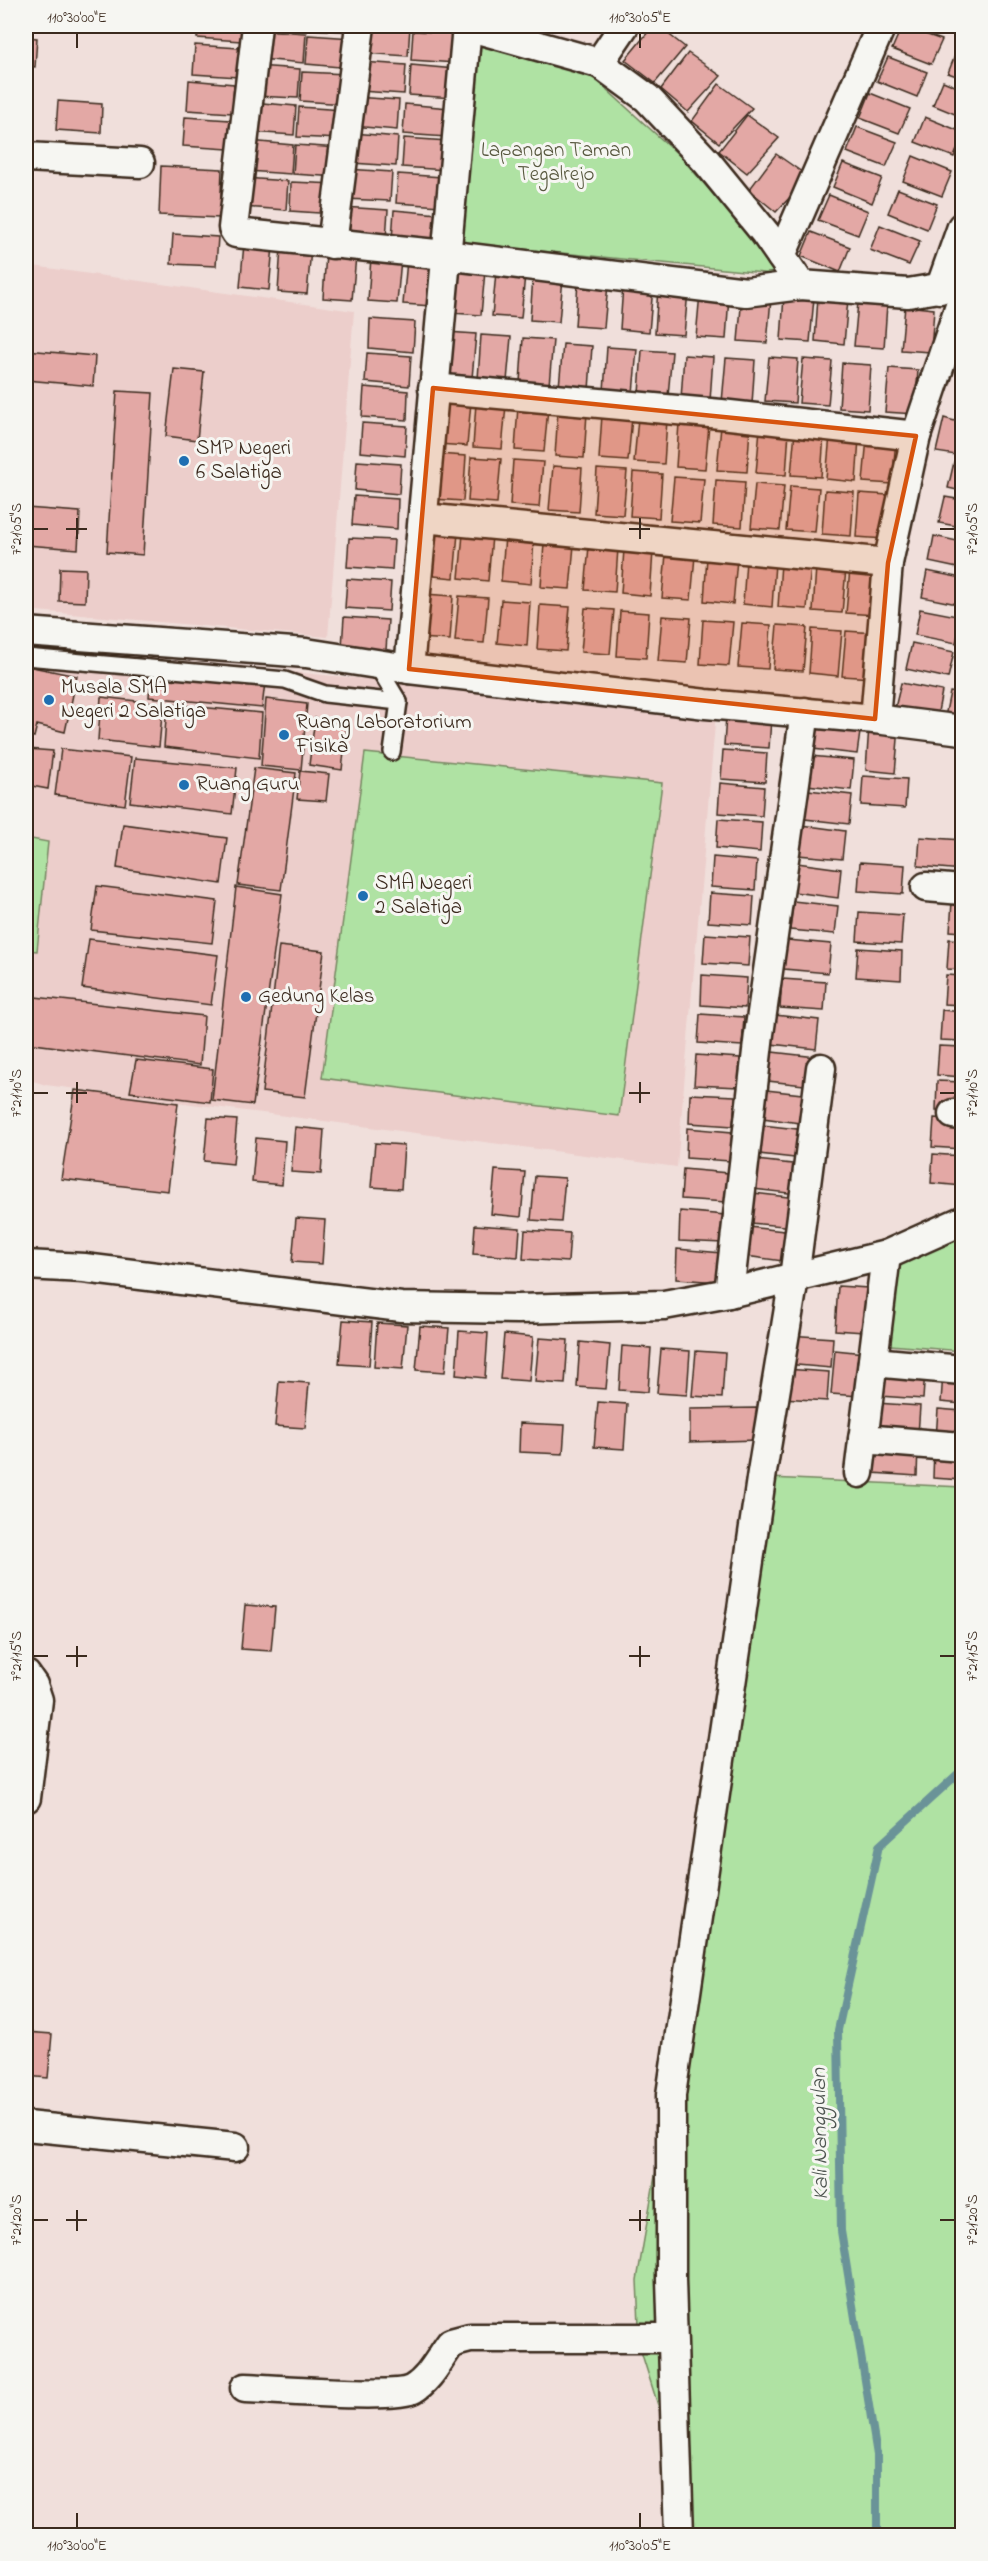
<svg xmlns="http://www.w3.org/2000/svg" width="988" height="2561" viewBox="0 0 988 2561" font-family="'Indie Flower',sans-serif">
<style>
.built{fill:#eccecb}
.green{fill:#afe2a3;stroke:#758660;stroke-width:1.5}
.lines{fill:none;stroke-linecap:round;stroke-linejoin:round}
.stream{stroke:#6b9398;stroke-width:8}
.building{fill:#e3a8a5;stroke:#3b2a1e;stroke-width:1.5}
.service-casing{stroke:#3b2a1e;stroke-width:20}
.minor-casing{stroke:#3b2a1e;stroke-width:33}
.service{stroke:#f6f6f2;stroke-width:15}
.minor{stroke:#f6f6f2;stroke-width:28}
.marked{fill:#d7540e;fill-opacity:0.2;stroke:#d7540e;stroke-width:4.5;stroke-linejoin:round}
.ticks{fill:none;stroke:#3b2a1e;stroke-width:2}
.poi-dot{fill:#1f6fb2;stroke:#f6f6f2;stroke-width:2}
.labels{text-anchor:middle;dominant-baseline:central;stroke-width:6;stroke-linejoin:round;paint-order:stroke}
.park-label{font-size:21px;fill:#58583f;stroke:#f6f6f2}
.poi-label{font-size:21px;fill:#3b2a1e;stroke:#f6f6f2;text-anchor:start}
.water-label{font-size:22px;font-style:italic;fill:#4f5651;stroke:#f6f6f2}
.neatline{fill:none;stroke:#3b2a1e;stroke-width:2}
.ticks-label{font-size:15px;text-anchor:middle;fill:#3b2a1e}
</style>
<rect width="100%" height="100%" fill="#f0dfdb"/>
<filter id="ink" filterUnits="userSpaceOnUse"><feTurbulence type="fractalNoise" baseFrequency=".0167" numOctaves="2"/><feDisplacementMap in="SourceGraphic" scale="12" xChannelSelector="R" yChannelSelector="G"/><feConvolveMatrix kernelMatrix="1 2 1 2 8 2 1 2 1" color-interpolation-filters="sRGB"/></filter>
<g filter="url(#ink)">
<g class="built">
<polygon points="26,265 354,311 328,637 26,610"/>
<polygon points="26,647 716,712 677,1167 46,1085 26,1079"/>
</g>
<g class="green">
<polygon points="478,42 594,78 681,157 783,275 461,243"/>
<polygon points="365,753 662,783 619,1116 322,1078"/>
<polygon points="26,838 48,842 37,951 26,950"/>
<polygon points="962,1224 962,1351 878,1344 885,1262"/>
<polygon points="770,1478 962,1487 962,2535 677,2536 662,2418 640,2348 637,2280 737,1701"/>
</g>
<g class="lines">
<polyline class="stream" points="877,2536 877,2455 841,2231 838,2030 879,1846 962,1770"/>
</g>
<g class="building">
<polygon points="197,26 242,26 241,41 197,38"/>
<polygon points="311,26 356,26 355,32 311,29"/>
<polygon points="366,26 410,27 408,56 364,53"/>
<polygon points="653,26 658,26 685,47 655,83 625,60"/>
<polygon points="902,26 942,40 931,64 892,49"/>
<polygon points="262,30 306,33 304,63 260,59"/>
<polygon points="413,31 458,33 456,63 411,60"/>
<polygon points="308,35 353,38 351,68 306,64"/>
<polygon points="26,37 37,38 35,67 26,66"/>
<polygon points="195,45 239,48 238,77 193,74"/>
<polygon points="958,48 962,50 962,78 948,73"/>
<polygon points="688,53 721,76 688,112 661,89"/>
<polygon points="888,57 927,72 917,97 877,81"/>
<polygon points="361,62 406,65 404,94 360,91"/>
<polygon points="411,65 455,69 453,98 409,95"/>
<polygon points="256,66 300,69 298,98 254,96"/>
<polygon points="302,72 347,74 345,104 300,101"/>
<polygon points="189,80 234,84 232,113 187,110"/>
<polygon points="943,81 962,89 962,117 933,105"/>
<polygon points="719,84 752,108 719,143 692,121"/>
<polygon points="870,93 910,109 899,133 860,118"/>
<polygon points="354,97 399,100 397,130 353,126"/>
<polygon points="58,101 102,104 101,133 56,130"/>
<polygon points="251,102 296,106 294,135 250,132"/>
<polygon points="405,104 449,108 447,137 403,134"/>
<polygon points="299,107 343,110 341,139 297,137"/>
<polygon points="747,115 779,138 747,173 719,151"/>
<polygon points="185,117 230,120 228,149 183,146"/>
<polygon points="925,117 962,132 962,137 954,157 915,142"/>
<polygon points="857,127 897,142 886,167 847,152"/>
<polygon points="354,133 398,137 396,166 352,163"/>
<polygon points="404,138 448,141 446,170 402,167"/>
<polygon points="249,141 293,145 291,174 247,171"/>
<polygon points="295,145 339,148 338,177 293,174"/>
<polygon points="776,154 809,177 776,212 749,190"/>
<polygon points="913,156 952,172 942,196 903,181"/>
<polygon points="843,163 882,178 872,203 833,187"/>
<polygon points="161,166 222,169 220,218 159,215"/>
<polygon points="347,169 392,172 390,201 345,199"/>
<polygon points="398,174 442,177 441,206 396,203"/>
<polygon points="244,178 288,181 286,210 242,207"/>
<polygon points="291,182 336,184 334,214 290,211"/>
<polygon points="898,189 937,204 927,229 888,213"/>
<polygon points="829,195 868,211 858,235 818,220"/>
<polygon points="343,207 388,210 386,239 342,236"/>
<polygon points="394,210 438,214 436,243 392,240"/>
<polygon points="880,225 920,241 909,265 870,250"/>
<polygon points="811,232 850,247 840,272 801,256"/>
<polygon points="173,234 218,237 216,266 171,264"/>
<polygon points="244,244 273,246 269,290 240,287"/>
<polygon points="281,247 311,249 307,294 278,292"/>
<polygon points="326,253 356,256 352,300 323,298"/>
<polygon points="371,257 401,259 397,303 368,301"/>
<polygon points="407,260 436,262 432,306 403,304"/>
<polygon points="455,269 485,271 481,315 452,313"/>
<polygon points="496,272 525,274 521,318 492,316"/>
<polygon points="533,276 563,278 559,322 530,320"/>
<polygon points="578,282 608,284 604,328 575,326"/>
<polygon points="623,285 653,287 649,332 620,329"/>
<polygon points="658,288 688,291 684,335 655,333"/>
<polygon points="700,293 729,296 726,339 696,337"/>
<polygon points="742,296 771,299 767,343 738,341"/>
<polygon points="784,296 814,298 810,342 781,340"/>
<polygon points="818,297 848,299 844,344 815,341"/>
<polygon points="858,302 887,304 884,348 854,346"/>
<polygon points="905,306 934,309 931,352 901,350"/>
<polygon points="370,319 415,322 413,352 369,348"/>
<polygon points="447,332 476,334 472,378 443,376"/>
<polygon points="481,335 511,337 507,381 478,379"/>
<polygon points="523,338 553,340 549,385 520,382"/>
<polygon points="563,344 592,346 589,390 559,387"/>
<polygon points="607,347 637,349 633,393 604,391"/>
<polygon points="26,350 95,356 93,386 26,380"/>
<polygon points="642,350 672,352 668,396 639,394"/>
<polygon points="367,353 411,356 409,386 365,382"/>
<polygon points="684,355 713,357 710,401 681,399"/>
<polygon points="769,357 798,359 795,403 765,401"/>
<polygon points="726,358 755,360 752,404 722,402"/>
<polygon points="803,359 832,361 828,405 799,403"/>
<polygon points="842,363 871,365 868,410 839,408"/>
<polygon points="889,368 918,370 915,414 885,412"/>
<polygon points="174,369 204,372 197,440 166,436"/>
<polygon points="364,387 408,391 407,420 362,417"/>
<polygon points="117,391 153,393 143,555 107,552"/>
<polygon points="442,400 471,402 467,446 438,444"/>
<polygon points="476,403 506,405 502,449 473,447"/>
<polygon points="518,406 548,408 544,452 515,450"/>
<polygon points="558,411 587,413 584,458 555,456"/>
<polygon points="602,415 632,417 628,461 599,459"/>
<polygon points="638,418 667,420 664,464 634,462"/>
<polygon points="944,418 962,423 962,456 936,452"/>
<polygon points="362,423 407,426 405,456 360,452"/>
<polygon points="679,423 709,425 705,469 676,467"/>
<polygon points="721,426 750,428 747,472 717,470"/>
<polygon points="760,429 789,431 786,475 756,473"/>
<polygon points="795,431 824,434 821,477 791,475"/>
<polygon points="830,435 859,438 856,482 826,479"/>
<polygon points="867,438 896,440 892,484 863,482"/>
<polygon points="437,454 466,456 463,501 433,499"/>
<polygon points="471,457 501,459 497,503 468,501"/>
<polygon points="513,460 543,462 539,507 510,505"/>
<polygon points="357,461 401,464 399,494 355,490"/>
<polygon points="954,462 962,464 962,491 948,488"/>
<polygon points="553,466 582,468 579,512 549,510"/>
<polygon points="597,469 627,471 623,515 594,513"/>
<polygon points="633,472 662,474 659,518 630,516"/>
<polygon points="674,477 704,479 700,523 670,521"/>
<polygon points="716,480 745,482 742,527 713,525"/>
<polygon points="755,484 784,486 780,530 751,528"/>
<polygon points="790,486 819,488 815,532 786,530"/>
<polygon points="825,490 854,492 851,536 822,534"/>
<polygon points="859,493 888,495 885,539 856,537"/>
<polygon points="354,496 398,499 397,529 352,525"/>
<polygon points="945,497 962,500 962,527 939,523"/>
<polygon points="26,508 80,512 78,549 26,545"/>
<polygon points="428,531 458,533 454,578 424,575"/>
<polygon points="463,534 492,536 488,581 459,578"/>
<polygon points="934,536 962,542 962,569 929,562"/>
<polygon points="505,537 534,540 531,584 501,581"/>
<polygon points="349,538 394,540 392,570 347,567"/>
<polygon points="544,543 574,545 570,589 541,587"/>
<polygon points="589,546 618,548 615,592 585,590"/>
<polygon points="624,549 653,551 650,596 621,593"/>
<polygon points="666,554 695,556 691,600 662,598"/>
<polygon points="707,557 737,559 733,604 704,601"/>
<polygon points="746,560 775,563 772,607 743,604"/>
<polygon points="781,563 811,565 807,609 778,607"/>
<polygon points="816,567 846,569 842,613 813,611"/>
<polygon points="60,568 86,569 85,602 59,601"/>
<polygon points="850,569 879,571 875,615 846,613"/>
<polygon points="927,571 962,578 962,605 922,597"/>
<polygon points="347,579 391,582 389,611 345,608"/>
<polygon points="424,594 453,596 450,640 420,638"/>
<polygon points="459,596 488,598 484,643 455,641"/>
<polygon points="501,600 530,602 527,646 497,643"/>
<polygon points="540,605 570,607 566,651 537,649"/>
<polygon points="585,608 614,610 610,654 581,652"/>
<polygon points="920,609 962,617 956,643 915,635"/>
<polygon points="620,611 649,613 646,658 617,656"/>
<polygon points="662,616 691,618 687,663 658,661"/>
<polygon points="344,617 388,620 386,650 342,647"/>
<polygon points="703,620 733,622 729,666 700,664"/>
<polygon points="742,623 771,625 768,669 738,667"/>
<polygon points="777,625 807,627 803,671 773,669"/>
<polygon points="812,629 842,631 838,676 809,673"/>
<polygon points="846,631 875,633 872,678 842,676"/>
<polygon points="912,643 954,652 948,678 906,669"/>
<polygon points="962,657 962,682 957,681"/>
<polygon points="27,666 77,676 65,732 37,725 34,737 26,735"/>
<polygon points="151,671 265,682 262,708 149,697"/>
<polygon points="901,683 942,691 937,717 895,708"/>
<polygon points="950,692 962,694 962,721 945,717"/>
<polygon points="101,697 163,704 159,747 98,740"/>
<polygon points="266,699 307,704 301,770 261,766"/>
<polygon points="167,704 262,713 259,758 164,747"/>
<polygon points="726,716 771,719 769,748 724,745"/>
<polygon points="315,718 347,723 342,770 309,765"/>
<polygon points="817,720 861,725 857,754 813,749"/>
<polygon points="869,726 899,728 895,773 866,770"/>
<polygon points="27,749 53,751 48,789 26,785"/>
<polygon points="61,749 131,757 125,805 55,795"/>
<polygon points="723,750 767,753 765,782 721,779"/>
<polygon points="810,756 854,760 851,790 807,785"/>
<polygon points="135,758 237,768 232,814 130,802"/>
<polygon points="254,768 296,773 281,890 238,885"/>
<polygon points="300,771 329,774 326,801 297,799"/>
<polygon points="863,776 907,779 905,808 861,805"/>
<polygon points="720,783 764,787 762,816 718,813"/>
<polygon points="808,790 852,795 849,824 805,819"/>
<polygon points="718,819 762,822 760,852 716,848"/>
<polygon points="123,824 227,838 221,884 117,868"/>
<polygon points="801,825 845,831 842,859 798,855"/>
<polygon points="920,837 962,840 962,870 918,866"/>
<polygon points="713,857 757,861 755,890 711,887"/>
<polygon points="860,862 905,865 903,894 858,891"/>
<polygon points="797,863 841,869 838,898 794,892"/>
<polygon points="97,886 217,901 212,943 91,930"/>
<polygon points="236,887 282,894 253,1105 212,1100"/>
<polygon points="710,893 754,896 752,925 708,922"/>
<polygon points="793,901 838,906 835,934 790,930"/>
<polygon points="952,902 962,903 962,932 950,931"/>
<polygon points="859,912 903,915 901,944 857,941"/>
<polygon points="705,934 750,937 748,966 703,963"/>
<polygon points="89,939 218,955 211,1005 82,988"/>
<polygon points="949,939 962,940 962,970 947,969"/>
<polygon points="787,940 831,944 828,973 784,969"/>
<polygon points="279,946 324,951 305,1097 262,1092"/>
<polygon points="858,948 902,951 901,980 856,977"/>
<polygon points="702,975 747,978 745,1008 701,1005"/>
<polygon points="946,975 962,976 962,1005 944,1004"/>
<polygon points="782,979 826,982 824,1011 780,1008"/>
<polygon points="26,996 204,1016 200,1065 26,1043"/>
<polygon points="942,1010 962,1012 962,1041 940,1040"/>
<polygon points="700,1014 744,1017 742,1046 698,1043"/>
<polygon points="775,1015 819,1020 816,1049 771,1044"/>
<polygon points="939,1046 962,1047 962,1077 937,1075"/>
<polygon points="772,1052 816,1057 813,1086 768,1081"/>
<polygon points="696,1055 740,1058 739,1087 694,1085"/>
<polygon points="136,1060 213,1069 210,1102 130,1092"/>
<polygon points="937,1081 962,1082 962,1112 936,1110"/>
<polygon points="75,1090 178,1103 168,1191 61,1179"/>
<polygon points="766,1090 811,1095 807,1124 763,1118"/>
<polygon points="690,1094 735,1096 733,1126 689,1123"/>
<polygon points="208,1118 237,1120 233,1164 204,1161"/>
<polygon points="934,1118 962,1120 962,1149 932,1147"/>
<polygon points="762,1125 806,1130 803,1159 759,1154"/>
<polygon points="295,1127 324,1130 321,1174 291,1172"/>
<polygon points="687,1128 732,1132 730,1161 686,1158"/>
<polygon points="256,1138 285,1141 282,1185 252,1182"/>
<polygon points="375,1143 404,1145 401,1189 371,1187"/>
<polygon points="933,1154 962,1156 962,1186 931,1183"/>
<polygon points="756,1160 801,1165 797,1194 753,1189"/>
<polygon points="683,1169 728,1173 726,1202 681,1199"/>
<polygon points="495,1170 525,1172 521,1217 491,1214"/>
<polygon points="535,1176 565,1178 561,1222 531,1220"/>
<polygon points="753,1193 797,1198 795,1227 750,1223"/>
<polygon points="680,1211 725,1215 723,1243 679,1241"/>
<polygon points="296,1218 325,1220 322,1264 292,1262"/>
<polygon points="475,1225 520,1228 518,1257 473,1254"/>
<polygon points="749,1227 793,1232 790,1262 746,1256"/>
<polygon points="525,1230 570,1233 568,1262 523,1259"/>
<polygon points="677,1249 722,1253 720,1282 676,1279"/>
<polygon points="838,1286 868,1288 864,1332 835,1330"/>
<polygon points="343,1320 372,1322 369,1366 339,1364"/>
<polygon points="377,1323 407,1325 403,1369 374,1367"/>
<polygon points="420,1326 449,1328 445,1372 416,1370"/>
<polygon points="459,1331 488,1333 485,1378 456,1375"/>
<polygon points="504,1334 533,1337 529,1381 500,1379"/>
<polygon points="788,1335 833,1338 831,1368 786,1364"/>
<polygon points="539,1338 568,1340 565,1384 535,1382"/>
<polygon points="580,1342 610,1345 606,1389 577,1387"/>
<polygon points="622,1346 651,1348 648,1392 619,1390"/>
<polygon points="661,1349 690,1351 687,1395 657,1393"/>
<polygon points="835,1350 864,1353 860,1396 831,1394"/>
<polygon points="696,1351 725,1353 722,1398 692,1396"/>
<polygon points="880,1367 925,1370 923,1399 879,1396"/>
<polygon points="785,1369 829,1372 827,1401 783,1398"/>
<polygon points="943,1373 962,1374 962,1404 941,1402"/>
<polygon points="279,1381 309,1383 305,1428 275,1426"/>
<polygon points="598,1402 627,1404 624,1449 594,1447"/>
<polygon points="876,1403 920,1406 918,1435 874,1432"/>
<polygon points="758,1408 758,1440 690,1442 690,1409"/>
<polygon points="938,1409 962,1411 962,1440 936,1439"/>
<polygon points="520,1423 565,1425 563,1454 519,1452"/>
<polygon points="874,1443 918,1446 917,1476 872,1473"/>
<polygon points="934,1448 962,1450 962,1480 933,1478"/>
<polygon points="245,1605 275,1607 271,1651 241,1649"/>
<polygon points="26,2032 52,2034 48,2078 26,2076"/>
</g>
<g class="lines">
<defs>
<g id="service">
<polyline points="26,657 285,680 325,694 399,702 392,752"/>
<polyline points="376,664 399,702"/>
</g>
<g id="minor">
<polyline points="257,26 233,228 236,233 445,255 746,292 801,285"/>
<polyline points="467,26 599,63 647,98 707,162 765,233 801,285 908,293 962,284"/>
<polyline points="599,63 624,26"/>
<polyline points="26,157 140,163"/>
<polyline points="332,244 360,26"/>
<polyline points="781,256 881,26"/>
<polyline points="940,289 962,227"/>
<polyline points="433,388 721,414 916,436"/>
<polyline points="423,518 888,563"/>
<polyline points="26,632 306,653 409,669 706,704 875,719 962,730"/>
<polyline points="409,669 467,26"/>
<polyline points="875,719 888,563 916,436 962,299"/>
<polyline points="926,887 962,890"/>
<polyline points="953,1114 962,1115"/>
<polyline points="26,1265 84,1268 401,1307 518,1309 664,1305 729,1293 886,1255 962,1221"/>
<polyline points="729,1293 759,1034 805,712"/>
<polyline points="873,1362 962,1370"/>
<polyline points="863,1439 962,1447"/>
<polyline points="859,1473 886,1255"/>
<polyline points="26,1675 33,1685 38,1700 26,1798"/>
<polyline points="26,2126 235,2147"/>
<path d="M245,2388C273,2389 396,2399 413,2389C430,2379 439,2359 451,2343L470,2338H672"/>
<polyline points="679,2536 671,2280 671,2095 762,1472 794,1278 821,1068"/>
</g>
</defs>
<use href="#service" class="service-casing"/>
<use href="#minor" class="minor-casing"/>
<use href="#service" class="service"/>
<use href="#minor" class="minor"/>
</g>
</g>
<path class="marked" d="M433,388L916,436L888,563L875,719L409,669Z"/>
<path class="ticks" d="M77,33V48M640,33V48M77,518V539M640,518V539M33,529H48M66,529H87M629,529H650M940,529H955M77,1082V1103M640,1082V1103M33,1093H48M66,1093H87M629,1093H650M940,1093H955M77,1646V1667M640,1646V1667M33,1656H48M66,1656H87M629,1656H650M940,1656H955M77,2210V2231M640,2210V2231M33,2220H48M66,2220H87M629,2220H650M940,2220H955M77,2513V2528M640,2513V2528"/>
<g class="poi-dot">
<circle cx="184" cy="461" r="6"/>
<circle cx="49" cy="700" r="6"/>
<circle cx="284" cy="735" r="6"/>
<circle cx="184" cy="785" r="6"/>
<circle cx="363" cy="896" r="6"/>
<circle cx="246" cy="997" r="6"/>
</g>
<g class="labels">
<g class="park-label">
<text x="556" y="151">Lapangan Taman<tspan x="556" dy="24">Tegalrejo</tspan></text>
</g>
<g class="poi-label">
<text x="196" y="449">SMP Negeri<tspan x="196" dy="24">6 Salatiga</tspan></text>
<text x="61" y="688">Musala SMA<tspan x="61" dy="24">Negeri 2 Salatiga</tspan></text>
<text x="296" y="723">Ruang Laboratorium<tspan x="296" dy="24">Fisika</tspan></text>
<text x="196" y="785">Ruang Guru</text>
<text x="375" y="884">SMA Negeri<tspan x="375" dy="24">2 Salatiga</tspan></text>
<text x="258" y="997">Gedung Kelas</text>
</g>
<g class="water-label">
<text transform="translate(821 2134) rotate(-91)">Kali Nanggulan</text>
</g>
</g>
<rect width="988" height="2561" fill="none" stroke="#f6f6f2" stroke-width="66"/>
<rect x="33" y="33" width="922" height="2495" class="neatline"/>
<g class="ticks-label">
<text x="77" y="22">110°30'00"E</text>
<text x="640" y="22">110°30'05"E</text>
<text transform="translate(16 529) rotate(-90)" y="5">7°21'05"S</text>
<text transform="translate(972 529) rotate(-90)" y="5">7°21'05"S</text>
<text transform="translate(16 1093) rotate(-90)" y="5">7°21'10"S</text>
<text transform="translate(972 1093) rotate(-90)" y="5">7°21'10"S</text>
<text transform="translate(16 1656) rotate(-90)" y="5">7°21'15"S</text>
<text transform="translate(972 1656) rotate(-90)" y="5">7°21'15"S</text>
<text transform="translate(16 2220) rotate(-90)" y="5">7°21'20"S</text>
<text transform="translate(972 2220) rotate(-90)" y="5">7°21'20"S</text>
<text x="77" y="2550">110°30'00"E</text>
<text x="640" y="2550">110°30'05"E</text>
</g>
</svg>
